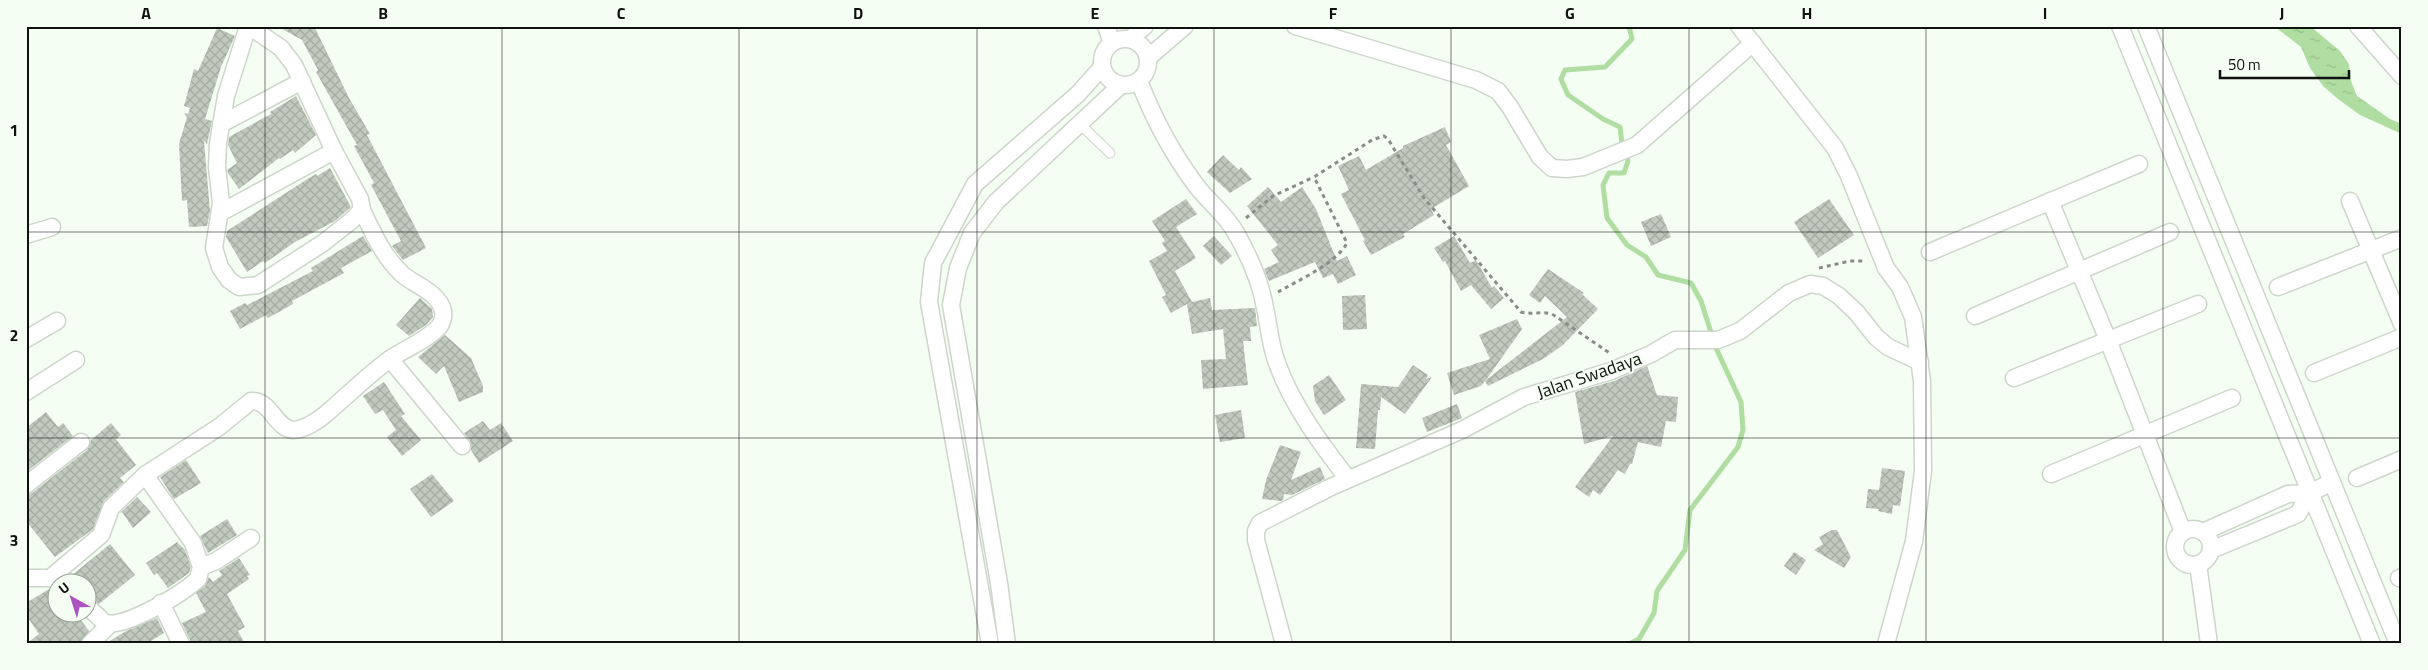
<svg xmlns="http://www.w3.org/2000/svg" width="2428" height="670" viewBox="0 0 2428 670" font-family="'Titillium Web',sans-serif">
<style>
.water{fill:url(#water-ripples)}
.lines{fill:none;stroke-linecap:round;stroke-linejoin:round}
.stream{stroke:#b0dda2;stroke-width:5}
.building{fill:url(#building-cross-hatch)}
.service-casing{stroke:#cdd6ca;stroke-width:11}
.minor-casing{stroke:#cdd6ca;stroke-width:19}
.path{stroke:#888f86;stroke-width:3;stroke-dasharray:4 4;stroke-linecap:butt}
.service{stroke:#fff;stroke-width:9}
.minor{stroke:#fff;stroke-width:16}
.grid{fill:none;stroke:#0f120e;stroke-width:1;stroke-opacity:0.55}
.labels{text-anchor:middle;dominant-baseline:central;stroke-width:4;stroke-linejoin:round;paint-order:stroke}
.street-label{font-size:18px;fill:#0f120e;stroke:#f5fef2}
.neatline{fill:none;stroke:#0f120e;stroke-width:2}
.grid-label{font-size:16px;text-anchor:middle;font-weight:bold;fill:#0f120e}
</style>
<defs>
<pattern id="water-ripples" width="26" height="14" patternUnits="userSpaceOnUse" patternTransform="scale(1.25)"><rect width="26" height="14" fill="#b0dda2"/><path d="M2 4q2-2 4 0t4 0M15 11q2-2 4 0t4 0" fill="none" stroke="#96bd8a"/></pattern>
<pattern id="building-cross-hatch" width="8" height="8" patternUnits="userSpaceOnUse" patternTransform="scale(1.25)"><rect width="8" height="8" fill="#c0c9bd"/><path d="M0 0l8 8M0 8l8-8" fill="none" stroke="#a4aca1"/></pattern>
</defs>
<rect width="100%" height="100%" fill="#f5fef2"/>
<polygon class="water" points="2274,26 2310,26 2340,51 2349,64 2351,81 2357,96 2390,119 2402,124 2402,134 2360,115 2338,99 2323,86 2310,68 2301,47"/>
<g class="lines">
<polyline class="stream" points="1629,644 1639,639 1654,613 1657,591 1685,550 1690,510 1738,447 1743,430 1741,402 1716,348 1701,301 1691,283 1658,275 1646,257 1627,245 1607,218 1603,185 1609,173 1624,173 1628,161 1622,144 1620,127 1603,119 1568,95 1561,79 1565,70 1605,67 1632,39 1629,26"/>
</g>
<g class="building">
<polygon points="277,26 314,26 349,98 370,134 367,135 426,248 403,260 392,246 401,241 371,185 374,183 354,146 357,145 316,72 318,70 302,40"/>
<polygon points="217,28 235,36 221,67 205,119 212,121 207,144 204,141 210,211 207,226 189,227 187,200 182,201 179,144 187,117 184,113 188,114 190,108 184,106 194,69 198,71"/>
<polygon points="296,96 316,135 295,153 293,150 280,159 279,158 239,189 228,173 227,170 237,163 228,145 229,137 271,114 270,112"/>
<polygon points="1445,127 1451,142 1446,145 1469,186 1431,209 1434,215 1403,234 1405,237 1371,255 1363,241 1365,240 1341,194 1349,190 1338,166 1359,156 1366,170 1403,148 1403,146"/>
<polygon points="1223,155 1239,170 1241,167 1252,179 1230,193 1207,172"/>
<polygon points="330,168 351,207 335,221 295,242 265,263 263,261 247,272 226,237 227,231 309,178 316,174 317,176"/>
<polygon points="1268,187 1281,202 1302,187 1316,209 1337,261 1347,256 1356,275 1338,284 1333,274 1323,278 1315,262 1269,281 1264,269 1279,262 1271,250 1278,245 1247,206"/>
<polygon points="1186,199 1197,214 1176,227 1196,258 1175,271 1192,302 1210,298 1212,310 1255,308 1257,326 1250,327 1251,341 1243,341 1248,385 1203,389 1201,360 1226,359 1223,329 1192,334 1187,304 1171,313 1162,297 1166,295 1149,261 1167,251 1162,243 1165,241 1152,221"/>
<polygon points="1829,199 1854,235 1818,258 1794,222"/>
<polygon points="1661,214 1671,237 1651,246 1641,222"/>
<polygon points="363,236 372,251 341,268 344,273 292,301 293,304 268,318 266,315 240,329 230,311 245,303 247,305 313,271 311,268"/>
<polygon points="1214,236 1232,256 1221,265 1203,246"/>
<polygon points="1454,236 1470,263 1476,260 1492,288 1494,286 1504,298 1491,309 1471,285 1461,291 1445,261 1443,262 1434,248"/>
<polygon points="1548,269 1584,293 1582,294 1598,309 1563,345 1543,359 1488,386 1485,381 1481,386 1454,395 1447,373 1490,359 1479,335 1517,319 1522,329 1486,380 1567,317 1545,296 1540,303 1529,295"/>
<polygon points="1365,295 1367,329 1343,330 1342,296"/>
<polygon points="420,298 432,309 433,317 426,325 409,336 396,325"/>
<polygon points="445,335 471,358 483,386 483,392 459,402 444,366 436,374 418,357"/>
<polygon points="1413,365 1428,375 1426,379 1432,377 1405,414 1381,397 1380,410 1378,410 1375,449 1356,448 1361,384 1398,387"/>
<polygon points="1647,366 1657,395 1678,397 1676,422 1666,421 1661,447 1638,442 1632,464 1630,464 1625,474 1618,470 1600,495 1593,490 1589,497 1575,487 1613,436 1584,444 1575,392 1614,381"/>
<polygon points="1329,375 1346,400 1324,415 1315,401 1313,386"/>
<polygon points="384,382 405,414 401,416 421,440 402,456 387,437 396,430 383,410 375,414 363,396"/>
<polygon points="1457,404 1462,418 1427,432 1422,418"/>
<polygon points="1241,410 1245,438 1220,442 1215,415"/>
<polygon points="46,412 58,427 63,423 73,436 26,472 26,428"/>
<polygon points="483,421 490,430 501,423 513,441 479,463 471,450 470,440 464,433"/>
<polygon points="111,423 121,435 116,439 136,465 120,478 124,482 104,501 93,529 55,557 26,521 26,495 32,493 87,450 91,440"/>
<polygon points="1280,445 1301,452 1291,480 1320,467 1325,479 1292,495 1284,494 1283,500 1281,501 1262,499 1266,480"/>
<polygon points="186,460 201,483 174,499 160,477"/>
<polygon points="1882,468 1905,471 1900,506 1893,505 1892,514 1878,511 1879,509 1866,508 1868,489 1879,490"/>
<polygon points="432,474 454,501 431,517 410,489"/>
<polygon points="137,497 151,512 133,528 122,512 119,514"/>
<polygon points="227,519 237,535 208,553 200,536"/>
<polygon points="1832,530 1837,530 1851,557 1844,568 1814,550 1823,544 1819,537"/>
<polygon points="177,542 185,550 191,567 189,573 168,588 157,573 154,575 146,563"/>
<polygon points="110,544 135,575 99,604 88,597 88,582 73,582 71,576"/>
<polygon points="1794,552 1806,560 1796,575 1784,566"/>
<polygon points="239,558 250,575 247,576 249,579 227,594 245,627 238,631 245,644 192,644 182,623 206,612 196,593 205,586 209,577 213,582 222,575 219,571"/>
<polygon points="49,589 58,602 58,612 75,612 89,631 80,644 26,644 39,634 26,615 26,603"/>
<polygon points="157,618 164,633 146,644 105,644 126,631"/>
</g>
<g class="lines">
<defs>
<polyline id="service" points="1081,125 1110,153"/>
<g id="minor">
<polyline points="248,26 226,96 218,143 217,167 221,203 214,248 220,267 229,280 239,287 258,285 323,243 351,221 362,210 360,199 334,151 294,65 281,48 249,26"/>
<polyline points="1106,26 1112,43"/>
<polyline points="1295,26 1476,80 1498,91 1510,107 1540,157 1552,168 1567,169 1583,167 1637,145 1753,43"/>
<polyline points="1739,26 1835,148 1849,176 1886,268 1900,287 1913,317 1922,381 1923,471 1914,541 1886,644"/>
<polyline points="2120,26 2372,644"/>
<polyline points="2146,26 2398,644"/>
<polyline points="2358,26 2402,76"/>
<circle cx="1125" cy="62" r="23"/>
<polyline points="1130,39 1145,26"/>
<polyline points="1149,57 1185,26"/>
<path d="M1139,81C1153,117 1172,153 1195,184C1208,202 1226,214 1236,233C1249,256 1261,283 1265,308C1269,326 1270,345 1277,363C1292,405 1321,444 1348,479"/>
<polyline points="221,124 302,81"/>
<polyline points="2050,201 2108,340 2183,532"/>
<polyline points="2350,201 2402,324"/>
<polyline points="220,213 334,151"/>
<polyline points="26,235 52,227"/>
<polyline points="1930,252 2139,164"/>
<polyline points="2278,287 2402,238"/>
<polyline points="1975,316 2170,232"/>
<polyline points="26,339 57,321"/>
<polyline points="390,359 462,446"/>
<polyline points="2314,373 2402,337"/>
<polyline points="2014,378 2198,304"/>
<polyline points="26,392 76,360"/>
<polyline points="2051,474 2232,398"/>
<polyline points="2357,478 2402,459"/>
<polyline points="26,485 81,442"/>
<circle cx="2193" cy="547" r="18"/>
<polyline points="2203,532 2288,494 2310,493 2332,482"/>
<polyline points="2211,550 2298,514 2310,493"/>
<polyline points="2198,564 2209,644"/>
<polyline points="201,567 216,561 251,538"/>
<polyline points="26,578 50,578 63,582"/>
<polyline points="50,578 101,535 111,508 145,475"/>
<polyline points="2399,578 2402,577"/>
<polyline points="161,603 181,644"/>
<path d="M88,607L105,623C126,628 182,594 198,579L201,567L193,543L145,475L219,427L251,401C271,400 275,428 293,430C304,430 319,420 327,413C348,395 368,375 390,359C406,348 424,342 438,328C442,324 444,317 443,311C439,292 414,285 402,274C383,256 373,233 362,210"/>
<polyline points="90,644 110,624"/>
<polyline points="990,644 929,302 933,263 975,184 1078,94 1102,67"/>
<polyline points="1007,644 999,583 951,305 958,268 972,233 996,202 1121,85"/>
<polyline points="1284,644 1256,540 1256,531 1260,523 1331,487 1462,430 1524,397 1611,371 1651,354 1675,340 1718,340 1740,331 1789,293 1810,284 1823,286 1839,296 1857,313 1876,337 1888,347 1920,362"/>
</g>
</defs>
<use href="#service" class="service-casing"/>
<use href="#minor" class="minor-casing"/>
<g class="path">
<polyline points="1246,218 1273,196 1314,177"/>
<polyline points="1819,268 1850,261 1866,261"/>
<path d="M1278,292C1297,281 1337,263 1347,243L1314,177L1372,140L1384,136L1388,139L1424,198L1521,312C1533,315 1541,311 1552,314L1611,354"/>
</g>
<use href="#service" class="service"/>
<use href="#minor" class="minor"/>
</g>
<path class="grid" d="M265,26V644M502,26V644M739,26V644M977,26V644M1214,26V644M1451,26V644M1689,26V644M1926,26V644M2163,26V644M26,232H2402M26,438H2402"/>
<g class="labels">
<g class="street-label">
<text transform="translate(1589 375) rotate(-19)">Jalan Swadaya</text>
</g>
</g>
<rect width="2428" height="670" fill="none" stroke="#f5fef2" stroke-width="55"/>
<g transform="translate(72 598) rotate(321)"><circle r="24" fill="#f5fef2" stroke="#99a097"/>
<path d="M0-4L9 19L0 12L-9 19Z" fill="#aa54c2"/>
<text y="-8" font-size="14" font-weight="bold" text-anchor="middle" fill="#0f120e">U</text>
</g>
<path d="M2220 70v8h129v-8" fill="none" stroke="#0f120e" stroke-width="2.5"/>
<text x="2228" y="70" font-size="15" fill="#0f120e" stroke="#f5fef2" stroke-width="4" paint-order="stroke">50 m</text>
<rect x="28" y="28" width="2372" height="614" class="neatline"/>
<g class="grid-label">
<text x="146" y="19">A</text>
<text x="383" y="19">B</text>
<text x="621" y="19">C</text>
<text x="858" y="19">D</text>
<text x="1095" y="19">E</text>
<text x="1333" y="19">F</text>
<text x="1570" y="19">G</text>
<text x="1807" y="19">H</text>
<text x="2045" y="19">I</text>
<text x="2282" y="19">J</text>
<text x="14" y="136">1</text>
<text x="14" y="341">2</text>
<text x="14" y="546">3</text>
</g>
</svg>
